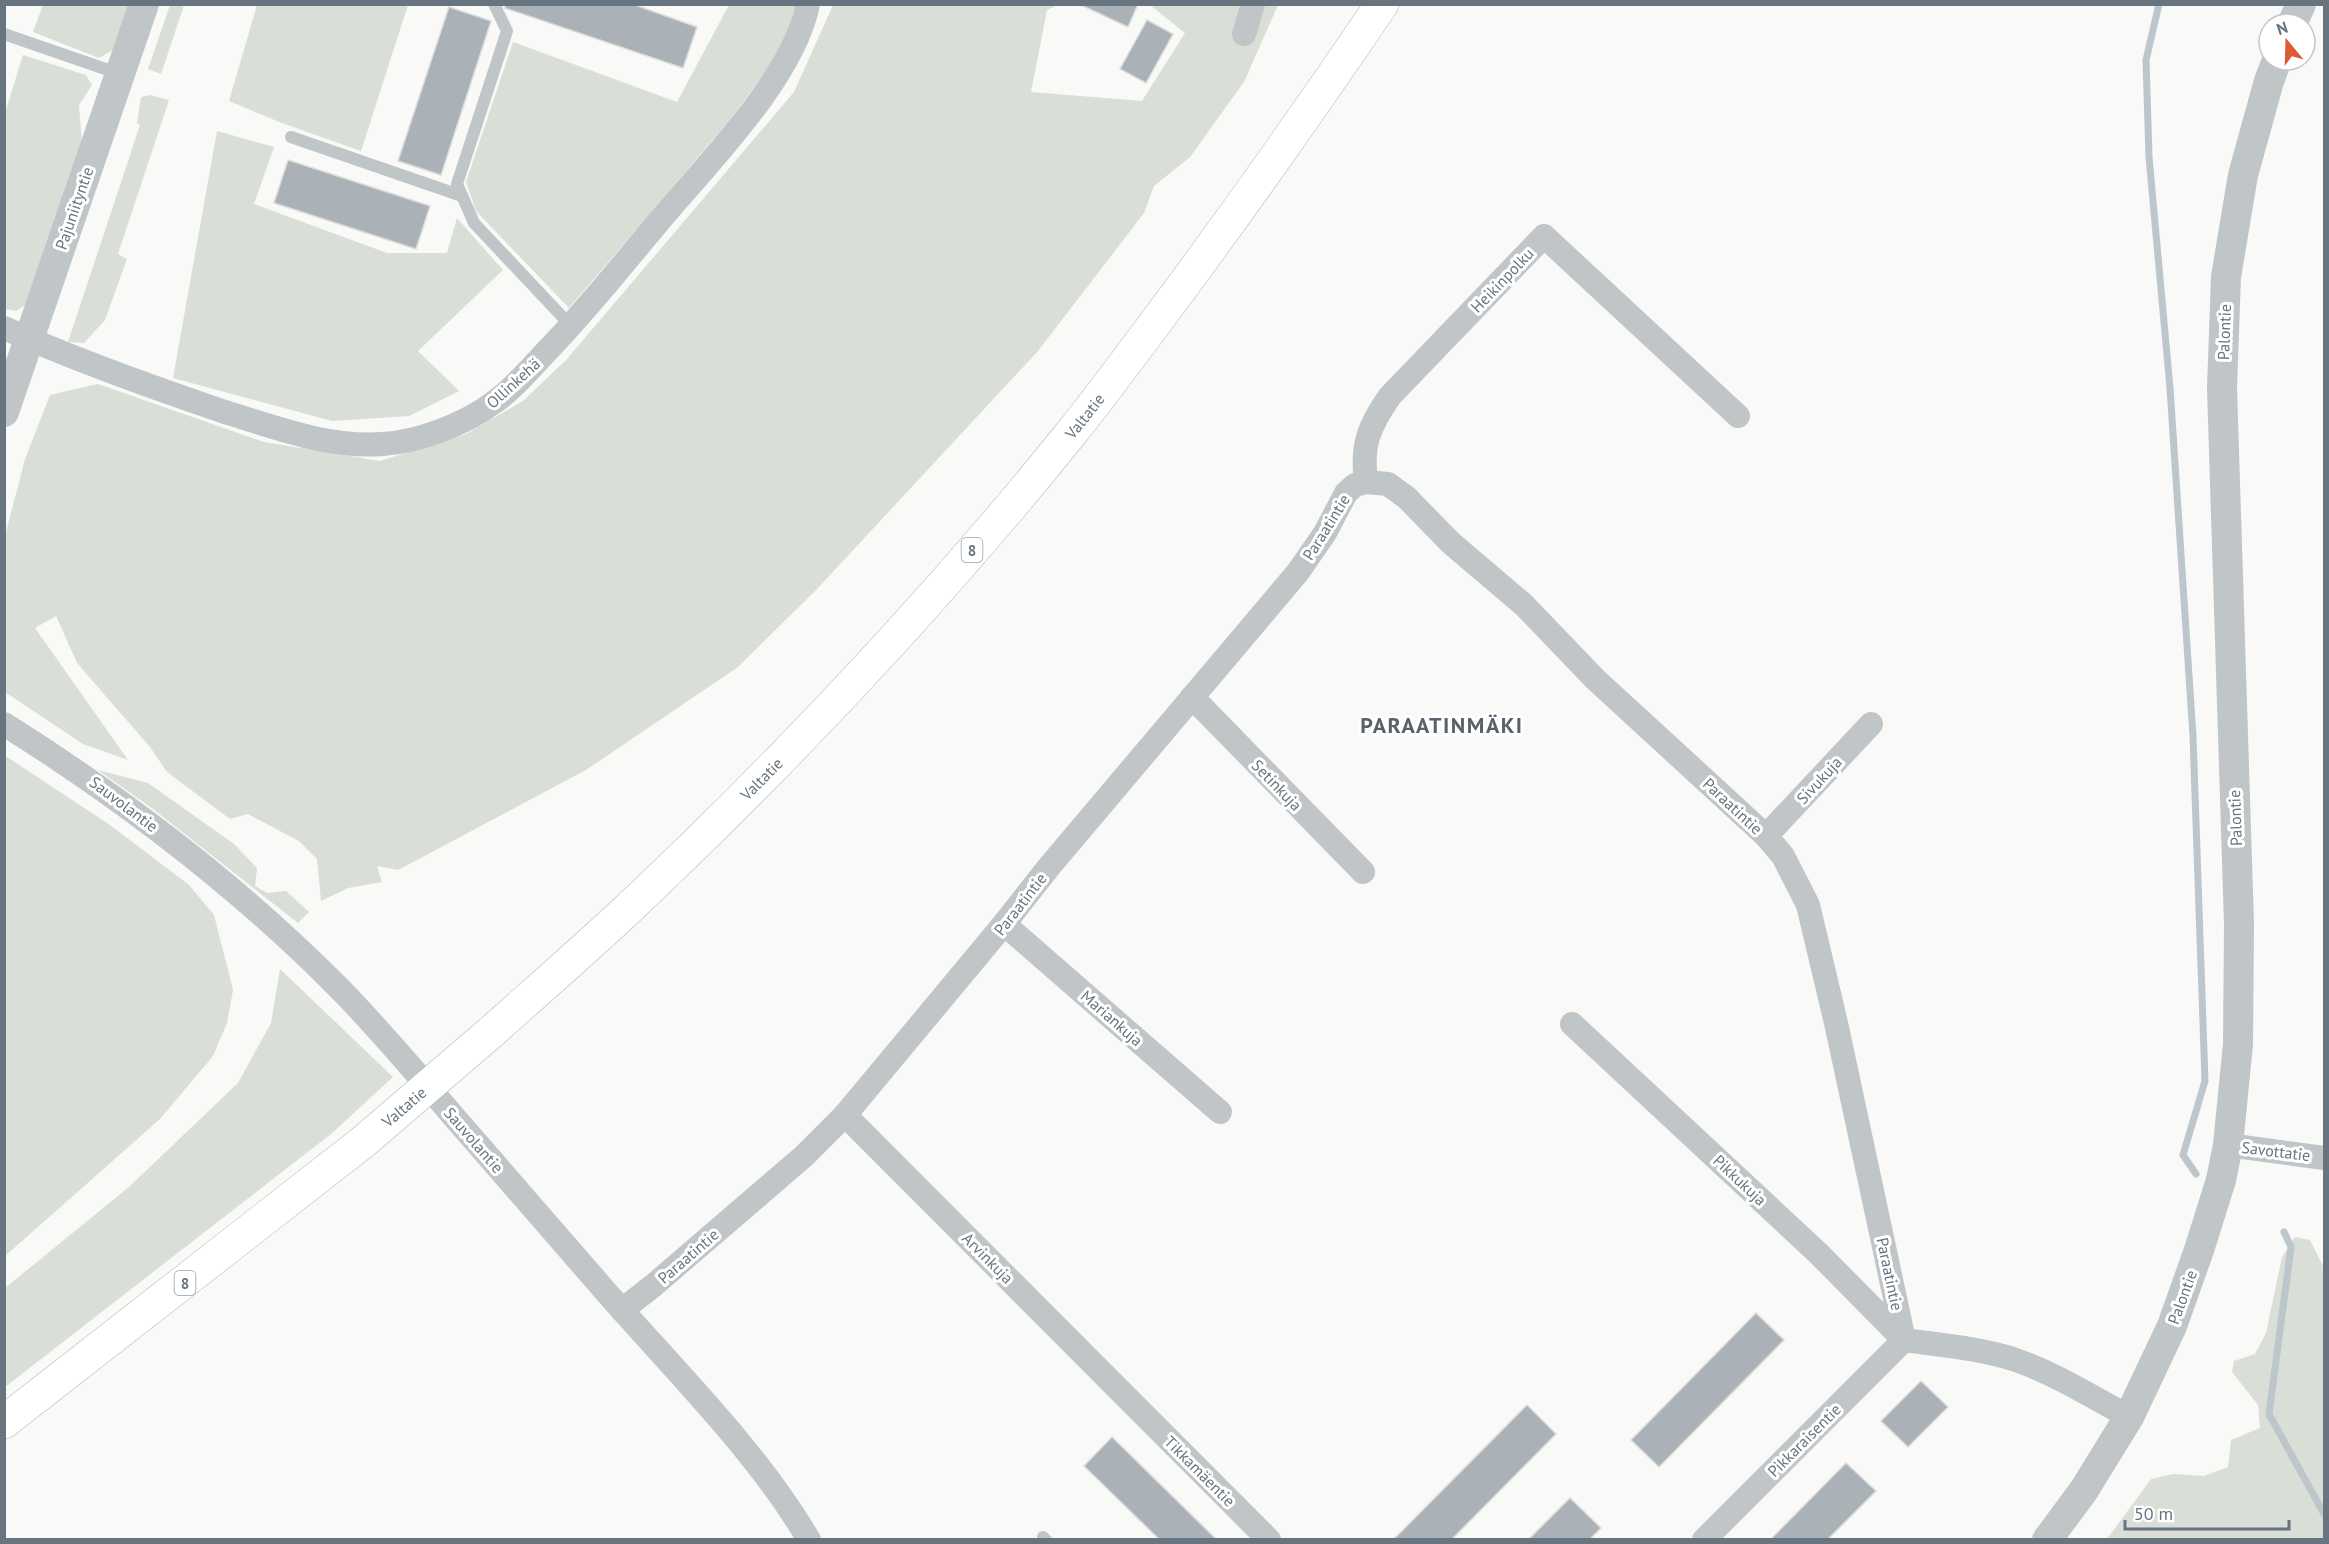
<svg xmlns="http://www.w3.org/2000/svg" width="2329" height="1544" viewBox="0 0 2329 1544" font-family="'PT Sans',sans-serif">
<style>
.green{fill:#d9ded6}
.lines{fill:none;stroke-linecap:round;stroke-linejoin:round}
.stream{stroke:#bcc6cb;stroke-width:7}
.building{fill:#aab2b7;stroke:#dbdbd9;stroke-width:1.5}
.trunk-casing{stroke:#b4b8bb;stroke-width:34}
.service{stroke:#c0c5c8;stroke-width:12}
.minor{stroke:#c0c5c8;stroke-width:24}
.tertiary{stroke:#c0c5c8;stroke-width:30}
.trunk{stroke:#fff;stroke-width:33}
.trunk-bridge-casing{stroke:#b4b8bb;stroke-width:34;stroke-linecap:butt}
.trunk-bridge{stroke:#fff;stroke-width:33}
.labels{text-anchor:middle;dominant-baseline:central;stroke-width:6;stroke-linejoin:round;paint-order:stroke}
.shield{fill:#fff;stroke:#949ea6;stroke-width:1.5}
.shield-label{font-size:15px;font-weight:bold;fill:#667580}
.street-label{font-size:16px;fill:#667580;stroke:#fff}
.district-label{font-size:22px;font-weight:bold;letter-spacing:1.5px;fill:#57636c;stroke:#fff}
</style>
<rect width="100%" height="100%" fill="#f9f9f7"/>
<g class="green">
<polygon points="43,5 130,5 115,49 99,58 33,32"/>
<polygon points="170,5 184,5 161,74 148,69"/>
<polygon points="257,5 408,5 361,151 282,123 229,101"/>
<polygon points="729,5 797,5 779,54 728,122 569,308 476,211 466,182 513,42 677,102"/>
<polygon points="833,5 1058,5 1047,10 1031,92 1142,101 1185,33 1150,5 1278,5 1244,82 1190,157 1154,186 1144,213 1038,351 817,589 738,667 586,770 398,870 377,866 382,882 348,888 321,901 317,859 299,841 248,814 230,819 167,772 150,747 77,663 56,616 35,628 128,760 83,744 5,692 5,536 25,459 50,395 98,384 264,442 380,461 466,434 523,401 567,359 794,92"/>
<polygon points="23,55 86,75 92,85 79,105 82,143 29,302 17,311 5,309 5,113"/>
<polygon points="150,95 169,100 118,254 127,259 105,320 84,343 68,342 140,125 137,123 141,97"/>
<polygon points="217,131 274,147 254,204 387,253 447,253 457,218 503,270 418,351 459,391 409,416 332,421 173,378"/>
<polygon points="4,755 110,825 189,885 214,915 233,990 227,1023 213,1056 160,1119 5,1256"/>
<polygon points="98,770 148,783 234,844 257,868 255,886 267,893 286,891 309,912 298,923 153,809"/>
<polygon points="280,969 393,1077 331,1134 5,1387 5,1288 129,1187 238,1083 271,1023"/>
<polygon points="2295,1237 2310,1240 2324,1268 2324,1539 2107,1539 2151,1479 2173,1474 2204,1476 2228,1467 2231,1440 2260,1428 2258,1405 2232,1372 2234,1361 2255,1354 2266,1333 2282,1257"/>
</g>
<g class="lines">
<g class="stream">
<polyline points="2159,4 2146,60 2149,157 2170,388 2193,736 2205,1081 2183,1155 2196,1174"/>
<polyline points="2284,1232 2291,1247 2269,1414 2324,1514"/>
</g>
</g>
<g class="building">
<polygon points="506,4 632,4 697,27 683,68 505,8"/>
<polygon points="1079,4 1138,4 1128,27"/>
<polygon points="449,7 491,21 441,175 398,161"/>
<polygon points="1147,20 1173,34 1146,83 1120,69"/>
<polygon points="288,160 430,206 416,249 274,203"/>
<polygon points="1756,1313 1784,1340 1659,1467 1631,1440"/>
<polygon points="1921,1381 1948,1407 1908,1447 1881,1421"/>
<polygon points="1527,1405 1556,1434 1452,1539 1394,1539"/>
<polygon points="1112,1437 1216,1539 1159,1539 1084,1466"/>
<polygon points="1846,1463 1876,1491 1828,1539 1771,1539"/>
<polygon points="1570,1498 1601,1528 1590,1539 1529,1539"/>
</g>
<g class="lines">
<defs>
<g id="trunk">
<path id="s1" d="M490,1033C536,992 583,951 628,909C786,760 936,601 1072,432C1098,400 1122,367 1147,334C1228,226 1306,116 1382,4"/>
<polyline points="4,1422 363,1142"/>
</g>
</defs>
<use href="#trunk" class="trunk-casing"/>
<g class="service">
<polyline points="494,4 507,31 457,184 474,223 571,326"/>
<polyline points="4,34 120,74"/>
<polyline points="291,137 462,196"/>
<polyline points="1043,1537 1046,1540"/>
</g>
<g class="minor">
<polyline points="1244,34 1253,4"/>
<path d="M4,328C75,360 148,386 222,411C274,427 327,448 383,444C418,442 465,424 493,403C513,389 529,370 545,353C586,311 622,265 660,220C708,163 794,77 808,4"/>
<path d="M1366,482C1361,445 1369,426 1390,396L1544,236L1738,416"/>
<polyline points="1192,697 1363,872"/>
<path d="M4,724C125,800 239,887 340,989C378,1028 413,1069 448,1110C499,1168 549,1227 600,1285C669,1365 756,1449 809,1540"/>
<polyline points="1766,836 1871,724"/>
<polyline points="1004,924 1220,1112"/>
<polyline points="1572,1024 1819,1254 1904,1340"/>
<polyline points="845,1115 1269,1540"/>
<polyline points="2228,1145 2324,1158"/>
<polyline points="622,1310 654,1285 804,1156 845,1115 1004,924 1048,868 1298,572 1325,533 1346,493 1355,485 1366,482 1388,484 1407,498 1451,543 1524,605 1595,679 1766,836 1783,856 1808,905 1836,1023 1904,1340"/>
<path d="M1904,1340C1940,1345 1978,1348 2013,1359C2054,1373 2091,1396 2129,1417"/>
<polyline points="1704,1540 1904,1340"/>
</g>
<g class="tertiary">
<polyline points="2292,24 2301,4"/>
<polyline points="4,412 144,4"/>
<polyline points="2047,1540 2084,1490 2129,1417 2172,1326 2199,1250 2221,1180 2228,1145 2238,1044 2239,924 2222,388 2226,277 2243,175 2269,81 2277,60"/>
</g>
<use href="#trunk" class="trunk"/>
<defs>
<g id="trunk-bridge">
<path id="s2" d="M363,1142L490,1033"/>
</g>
</defs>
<use href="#trunk-bridge" class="trunk-bridge-casing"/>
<use href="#trunk-bridge" class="trunk-bridge"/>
</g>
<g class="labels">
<g class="shield">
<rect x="961.5" y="538" width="21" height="24" rx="4.5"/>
<rect x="174.5" y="1271" width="21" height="24" rx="4.5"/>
</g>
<g class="shield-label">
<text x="972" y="550">8</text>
<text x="185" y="1283">8</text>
</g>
<g class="street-label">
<text transform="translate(74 208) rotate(-71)">Pajuniityntie</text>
<text transform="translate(1502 280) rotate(-46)">Heikinpolku</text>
<text transform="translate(2224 332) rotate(-88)">Palontie</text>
<text transform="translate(513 383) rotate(-42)">Ollinkehä</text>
<text stroke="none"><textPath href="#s1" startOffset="858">Valtatie</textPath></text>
<text transform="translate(1326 527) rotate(-58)">Paraatintie</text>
<text stroke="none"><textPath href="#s1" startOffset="372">Valtatie</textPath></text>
<text transform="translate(1819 780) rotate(-47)">Sivukuja</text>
<text transform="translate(1277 785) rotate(46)">Setinkuja</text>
<text transform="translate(124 804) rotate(37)">Sauvolantie</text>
<text transform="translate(1733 806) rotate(43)">Paraatintie</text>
<text transform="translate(2235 818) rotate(-92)">Palontie</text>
<text transform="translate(1020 904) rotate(-52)">Paraatintie</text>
<text transform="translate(1112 1018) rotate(41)">Mariankuja</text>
<text stroke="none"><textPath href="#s2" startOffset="54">Valtatie</textPath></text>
<text transform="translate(474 1140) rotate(49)">Sauvolantie</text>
<text transform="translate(2276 1151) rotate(7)">Savottatie</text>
<text transform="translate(1740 1180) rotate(43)">Pikkukuja</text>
<text transform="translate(688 1256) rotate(-41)">Paraatintie</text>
<text transform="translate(988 1258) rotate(45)">Arvinkuja</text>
<text transform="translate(1890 1274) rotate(78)">Paraatintie</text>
<text transform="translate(2182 1297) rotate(-70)">Palontie</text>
<text transform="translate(1804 1440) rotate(-45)">Pikkaraisentie</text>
<text transform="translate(1200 1471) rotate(45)">Tikkamäentie</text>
</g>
<g class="district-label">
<text x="1442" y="725">PARAATINMÄKI</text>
</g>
</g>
<rect width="2329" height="1544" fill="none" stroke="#667580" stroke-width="12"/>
<g transform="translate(2287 42) rotate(341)"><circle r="28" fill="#ffffff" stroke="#c2c8cc" stroke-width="1.5"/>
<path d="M0-4.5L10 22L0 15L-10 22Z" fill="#db5b35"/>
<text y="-9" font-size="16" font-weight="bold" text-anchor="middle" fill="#667580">N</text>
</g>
<path d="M2125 1520v9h164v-9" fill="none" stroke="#667580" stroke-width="3"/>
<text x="2134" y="1520" font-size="18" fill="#667580" stroke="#ffffff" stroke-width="4.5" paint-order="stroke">50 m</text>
</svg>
